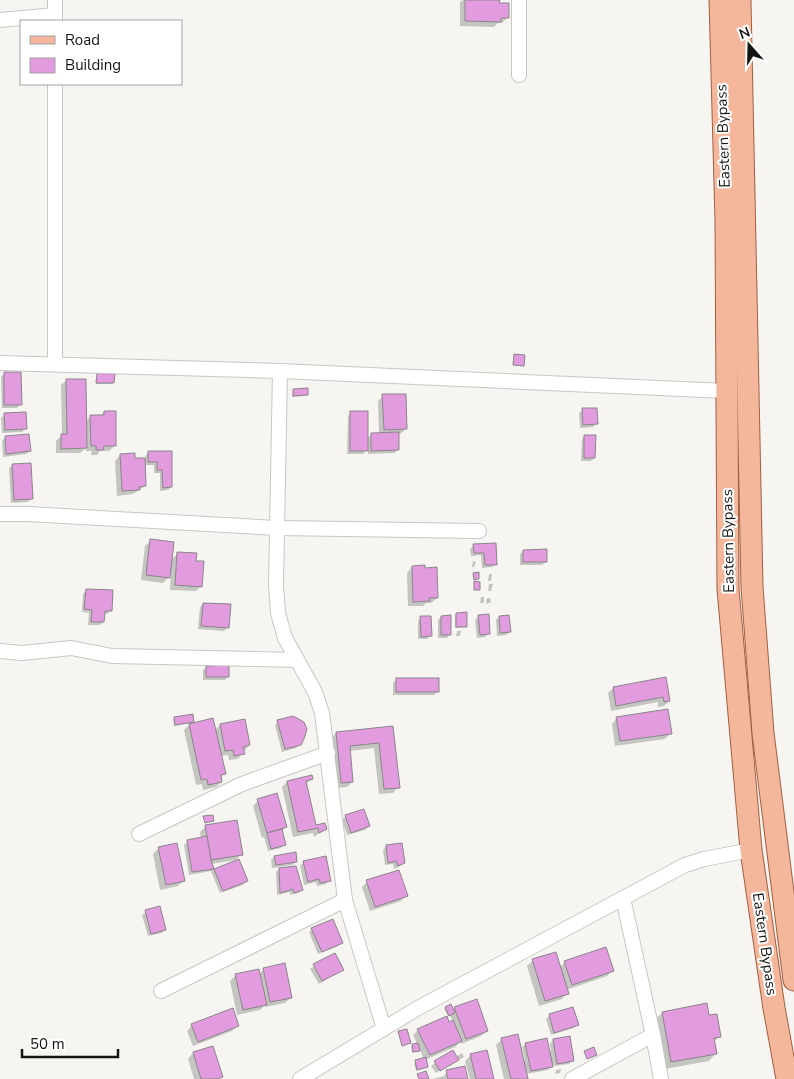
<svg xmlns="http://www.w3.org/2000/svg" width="794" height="1079" viewBox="0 0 794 1079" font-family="'Nunito Sans',sans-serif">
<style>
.shadow{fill:#0003}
.building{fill:#e39be0;stroke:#898689}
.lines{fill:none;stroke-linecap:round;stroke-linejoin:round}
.street-casing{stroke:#c8c7c4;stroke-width:16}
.primary-casing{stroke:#a25f41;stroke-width:23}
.street{stroke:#fff;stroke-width:14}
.primary{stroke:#f5b79c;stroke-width:21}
.labels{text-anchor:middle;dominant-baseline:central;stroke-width:4;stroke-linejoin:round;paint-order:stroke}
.street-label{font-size:15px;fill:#141413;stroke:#fff}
</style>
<rect width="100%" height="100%" fill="#f6f5f1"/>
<g class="shadow">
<polygon points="463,0 498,0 498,4 508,17 502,23 498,23 494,27 460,26 460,2"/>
<polygon points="5,373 20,405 17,408 2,408 1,377"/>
<polygon points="97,374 113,383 112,384 96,384"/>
<polygon points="67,380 85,422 91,416 100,416 104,412 114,446 109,451 100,451 97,455 91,455 92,451 86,451 86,448 80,453 56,453 56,441 62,435 61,385"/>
<polygon points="293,390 307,395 292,397"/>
<polygon points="383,396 406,429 400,434 398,434 398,449 395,453 368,454 368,448 363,454 347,454 348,416 351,413 367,439 371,434 379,434 378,401"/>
<polygon points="583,410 596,424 593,427 580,428 579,413"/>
<polygon points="4,415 26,428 22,432 2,433 1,418"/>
<polygon points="585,436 594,458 591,461 581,461 582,439"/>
<polygon points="5,438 30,451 26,454 3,457 2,441"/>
<polygon points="170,452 171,487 168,490 160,491 160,473 154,473 154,465 144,465 145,486 133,494 117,496 115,461 120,455 134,460 145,459 145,456 148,453"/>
<polygon points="13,465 31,499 28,502 11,503 9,468"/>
<polygon points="151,541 171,560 178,553 195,562 201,586 196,591 170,590 171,571 169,571 169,577 163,583 141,580 145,546"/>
<polygon points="474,545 495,545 495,564 492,567 482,568 481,555 471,556 470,549"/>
<polygon points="523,551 546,562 542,565 520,565 520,554"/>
<polygon points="473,561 476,562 474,567 472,567"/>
<polygon points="412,567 437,598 431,603 426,603 423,606 408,606 407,573"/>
<polygon points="489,574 492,574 491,581 488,581"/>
<polygon points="489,584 493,584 491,591 488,591"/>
<polygon points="86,590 111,611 107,614 103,614 103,622 100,625 88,625 89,613 82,612 83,594"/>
<polygon points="481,597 484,597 484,602 488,598 490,598 491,602 487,604 486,600 483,603 480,603"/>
<polygon points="203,604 228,627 224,631 198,629 200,607"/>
<polygon points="456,614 466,626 464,627 455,628 455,615"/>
<polygon points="479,616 489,633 485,637 477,638 475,620"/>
<polygon points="421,617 430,636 427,639 418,639 418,621"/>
<polygon points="441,617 450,634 447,638 438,638 438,620"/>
<polygon points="499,617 510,632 506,635 497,636 496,620"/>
<polygon points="457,631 461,631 460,636 456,636"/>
<polygon points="207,667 228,676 225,680 203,680 203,670"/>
<polygon points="665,678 669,701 664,706 658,707 658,702 611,711 608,693 613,688"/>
<polygon points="397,679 438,691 434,695 393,695 393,683"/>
<polygon points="175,718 193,722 190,725 215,730 220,725 249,745 238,759 229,760 228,755 220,756 224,774 220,778 221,782 216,787 203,790 202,784 196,785 184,730 191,723 174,726 173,719"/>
<polygon points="617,718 671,733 665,739 615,746 612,724"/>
<polygon points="278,721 300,744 296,748 282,752 275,725"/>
<polygon points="392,727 398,787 393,793 379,794 374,748 349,751 352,782 347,787 336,788 331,738 336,733"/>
<polygon points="312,779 306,784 315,827 325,829 314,837 313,833 293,837 282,787 287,782"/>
<polygon points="258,801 286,827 281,832 284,844 281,848 268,851 264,837 262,838 253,806"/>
<polygon points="346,816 369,826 365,830 347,835 342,820"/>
<polygon points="206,826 241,854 236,860 211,864 214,870 238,861 246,881 243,885 220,893 211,871 189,875 184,845 188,841 201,839 200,832"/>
<polygon points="386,846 404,863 400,866 394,869 393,864 385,865 383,850"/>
<polygon points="159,848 183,881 178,886 160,890 153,854"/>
<polygon points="274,857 296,861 293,865 272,868 271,860"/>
<polygon points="325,858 330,880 326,884 317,886 316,882 304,885 300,866 303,863"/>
<polygon points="279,869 302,890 298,893 290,895 290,892 277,895 276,872"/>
<polygon points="367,882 406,896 401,901 370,911 362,887"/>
<polygon points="146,912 165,929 162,933 148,936 142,915"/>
<polygon points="312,929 341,943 338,946 318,954 309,932"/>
<polygon points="334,954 342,970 319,984 310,969"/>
<polygon points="533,960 559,968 565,962 613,970 607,976 566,990 567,993 562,999 539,1006 527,966"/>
<polygon points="264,969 291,997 285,1003 265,1007 265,1005 260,1010 237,1015 230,981 236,975 259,974"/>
<polygon points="445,1008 453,1010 455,1008 487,1031 481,1036 461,1044 460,1042 455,1047 425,1060 427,1066 416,1071 414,1063 424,1059 420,1050 412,1053 411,1046 417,1044 413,1035 418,1030 453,1022 450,1015 448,1016 444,1009"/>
<polygon points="662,1013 708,1017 720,1036 714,1042 716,1053 709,1061 664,1069 655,1020"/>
<polygon points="550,1015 577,1025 574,1028 551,1035 546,1019"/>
<polygon points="192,1025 238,1025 232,1031 193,1046 187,1031"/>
<polygon points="569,1037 573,1060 569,1064 554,1066 553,1064 548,1070 526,1074 527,1079 504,1079 496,1045 502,1039 523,1061 525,1060 522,1047 526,1044 549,1051 551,1051 550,1044 553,1040"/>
<polygon points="212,1048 221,1076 219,1079 194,1079 188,1059 193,1053"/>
<polygon points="453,1051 456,1057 462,1053 464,1057 459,1060 458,1058 436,1073 431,1066"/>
<polygon points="471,1055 492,1079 470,1079 465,1061"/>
<polygon points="561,1069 560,1073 555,1074 556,1070"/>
<polygon points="447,1071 467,1079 433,1079 444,1076"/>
</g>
<g class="building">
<polygon points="465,0 500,0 499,3 509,3 509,18 501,18 501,22 465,21"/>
<polygon points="514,354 525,355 524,366 513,365"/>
<polygon points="4,372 21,372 22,405 4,405"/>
<polygon points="97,373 115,374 114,383 96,383"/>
<polygon points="66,379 86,379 87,448 61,449 61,434 67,434"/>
<polygon points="308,388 308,395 293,396 293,389"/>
<polygon points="382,394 406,394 407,429 384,430"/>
<polygon points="582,408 597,408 598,424 583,425"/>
<polygon points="104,411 116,411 116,446 104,446 103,450 96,450 96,446 91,446 90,415 104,415"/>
<rect x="350" y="411" width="18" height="40"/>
<polygon points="26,412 27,429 5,430 4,413"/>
<polygon points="399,432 399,450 371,451 371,433"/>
<polygon points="29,434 31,451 6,454 5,436"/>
<polygon points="584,435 596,435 595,458 584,458"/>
<polygon points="148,451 172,451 172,487 163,488 162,470 157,470 157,462 148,462"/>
<polygon points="135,453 135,458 145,458 146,486 139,487 140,490 122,491 120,454"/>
<polygon points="31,463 33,499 14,500 12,464"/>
<polygon points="150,539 174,542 170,578 146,575"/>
<polygon points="496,543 497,565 485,565 484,553 474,553 473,544"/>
<polygon points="547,549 547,562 523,562 523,550"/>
<polygon points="177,552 197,553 196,561 204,561 202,587 175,585"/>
<polygon points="425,565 425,568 437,567 438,598 429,598 430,601 413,602 412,566"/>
<polygon points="479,572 479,579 474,580 473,573"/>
<polygon points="474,581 480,582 480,590 474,590"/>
<polygon points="86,589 113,590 112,611 105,611 104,622 91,622 92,610 84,609"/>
<polygon points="203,603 231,604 229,628 201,626"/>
<polygon points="467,612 467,627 456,627 456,613"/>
<polygon points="489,614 490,634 480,635 478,615"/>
<polygon points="451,615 451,635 441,635 441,616"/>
<polygon points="509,615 511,632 500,633 499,616"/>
<polygon points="420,616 431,616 432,636 421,637"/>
<polygon points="229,665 229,677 206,677 206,666"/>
<polygon points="666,677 670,701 664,702 663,697 616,706 613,687"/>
<rect x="396" y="678" width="43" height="14"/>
<polygon points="668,709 672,734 620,741 616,717"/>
<polygon points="193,714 194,722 175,725 174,717"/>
<polygon points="293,716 304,722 307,729 304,739 301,745 285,749 277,720"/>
<polygon points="213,718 226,774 221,775 222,782 208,785 207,779 201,780 189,724"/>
<polygon points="245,719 250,745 243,747 245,754 234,756 233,750 225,751 220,724"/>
<polygon points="393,726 400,788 384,789 379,743 350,746 353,782 341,783 336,732"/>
<polygon points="312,775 313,779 306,781 316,825 325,823 327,829 319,833 318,828 298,832 287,781"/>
<polygon points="277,793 287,827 267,833 257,799"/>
<polygon points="364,809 370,826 351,833 345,815"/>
<polygon points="213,815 214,821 205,823 203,816"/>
<polygon points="237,820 243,855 211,860 205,825"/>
<polygon points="282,829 286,845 271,849 267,833"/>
<polygon points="207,836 211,860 214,869 192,872 187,840"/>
<polygon points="177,843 185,881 166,885 158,847"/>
<polygon points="402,843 405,863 398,866 396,861 388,863 386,845"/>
<polygon points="296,852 297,862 276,865 274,856"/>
<polygon points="326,856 331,881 320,883 319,879 308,882 303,861"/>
<polygon points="239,859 248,881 223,891 214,869"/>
<polygon points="296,866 303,890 294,893 293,889 280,893 279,868"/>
<polygon points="399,870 408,896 375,907 366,880"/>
<polygon points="160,906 166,930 151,934 145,910"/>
<polygon points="333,919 343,943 322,952 311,928"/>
<polygon points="606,947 614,971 572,985 564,961"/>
<polygon points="556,952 569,994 545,1001 532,959"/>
<polygon points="335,953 344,970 322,981 313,964"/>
<polygon points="285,963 292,998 270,1002 263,968"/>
<polygon points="259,969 267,1005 243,1010 235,974"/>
<polygon points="477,999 488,1031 466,1039 454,1007"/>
<polygon points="707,1003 709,1015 717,1014 721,1037 714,1038 717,1054 671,1062 662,1012"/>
<polygon points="451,1004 455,1013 449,1016 445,1007"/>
<polygon points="573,1007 579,1025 554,1033 549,1014"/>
<polygon points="233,1008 239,1026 198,1042 191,1024"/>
<polygon points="447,1016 449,1022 453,1020 462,1041 430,1055 417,1029"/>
<polygon points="407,1029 411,1043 402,1046 398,1031"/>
<polygon points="518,1034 528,1079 511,1079 501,1038"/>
<polygon points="570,1036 574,1061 557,1064 553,1039"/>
<polygon points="547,1038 553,1067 531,1071 525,1043"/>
<polygon points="418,1043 420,1051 413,1052 412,1044"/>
<polygon points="213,1046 223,1077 216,1079 201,1079 193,1052"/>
<polygon points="594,1047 597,1055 587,1059 584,1051"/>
<polygon points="453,1050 459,1060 440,1071 434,1061"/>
<polygon points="487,1050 494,1079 476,1079 470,1054"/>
<polygon points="426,1057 428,1067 417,1070 415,1060"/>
<polygon points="465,1066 468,1079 448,1079 446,1070"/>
<polygon points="426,1071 429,1079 419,1079 417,1074"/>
</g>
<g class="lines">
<defs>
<g id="street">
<polyline points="0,20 55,15"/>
<polyline points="55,21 55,0"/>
<polyline points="519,75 519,0"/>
<polyline points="0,363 280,371 726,391"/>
<polyline points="55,363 55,84"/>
<polyline points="280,371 276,585 278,613 285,638 315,692 322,713 345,900 384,1029"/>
<polyline points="0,514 28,514 277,528 479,531"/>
<polyline points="0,651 22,653 71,648 112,656 297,660"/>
<polyline points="139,834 242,784 328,753"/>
<polyline points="623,898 653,1035 661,1079"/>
<polyline points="161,991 345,900"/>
<polyline points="300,1079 418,1008 685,865 704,859 751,850"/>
<polyline points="572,1079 653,1035"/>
</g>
<g id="primary">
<polyline points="720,0 726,221 728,589 751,850 774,1008 787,1079"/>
<polyline points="740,0 752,587 763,733 794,980"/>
</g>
</defs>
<use href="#street" class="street-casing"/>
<use href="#primary" class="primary-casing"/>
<use href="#street" class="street"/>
<use href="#primary" class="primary"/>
</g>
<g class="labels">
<g class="street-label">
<text transform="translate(723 136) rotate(-92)">Eastern Bypass</text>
<text transform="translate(728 541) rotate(-91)">Eastern Bypass</text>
<text transform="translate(765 944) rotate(82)">Eastern Bypass</text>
</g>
</g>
<rect x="20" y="20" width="162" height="65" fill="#ffffff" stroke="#a1a1a1"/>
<rect x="30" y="36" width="25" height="8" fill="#f5b79c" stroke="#a1a1a1"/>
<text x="65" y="45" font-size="15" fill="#141413">Road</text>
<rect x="30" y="58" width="25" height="15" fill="#e39be0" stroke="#a1a1a1"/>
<text x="65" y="70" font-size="15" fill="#141413">Building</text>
<g transform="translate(749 45) rotate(340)" stroke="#ffffff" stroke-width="4" paint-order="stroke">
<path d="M0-4L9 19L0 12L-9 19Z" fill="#141413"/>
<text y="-8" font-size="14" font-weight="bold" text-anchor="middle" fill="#141413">N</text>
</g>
<path d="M22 1049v8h96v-8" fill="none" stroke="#141413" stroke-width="2.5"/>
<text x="30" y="1049" font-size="15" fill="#141413" stroke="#ffffff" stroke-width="4" paint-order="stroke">50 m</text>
</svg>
